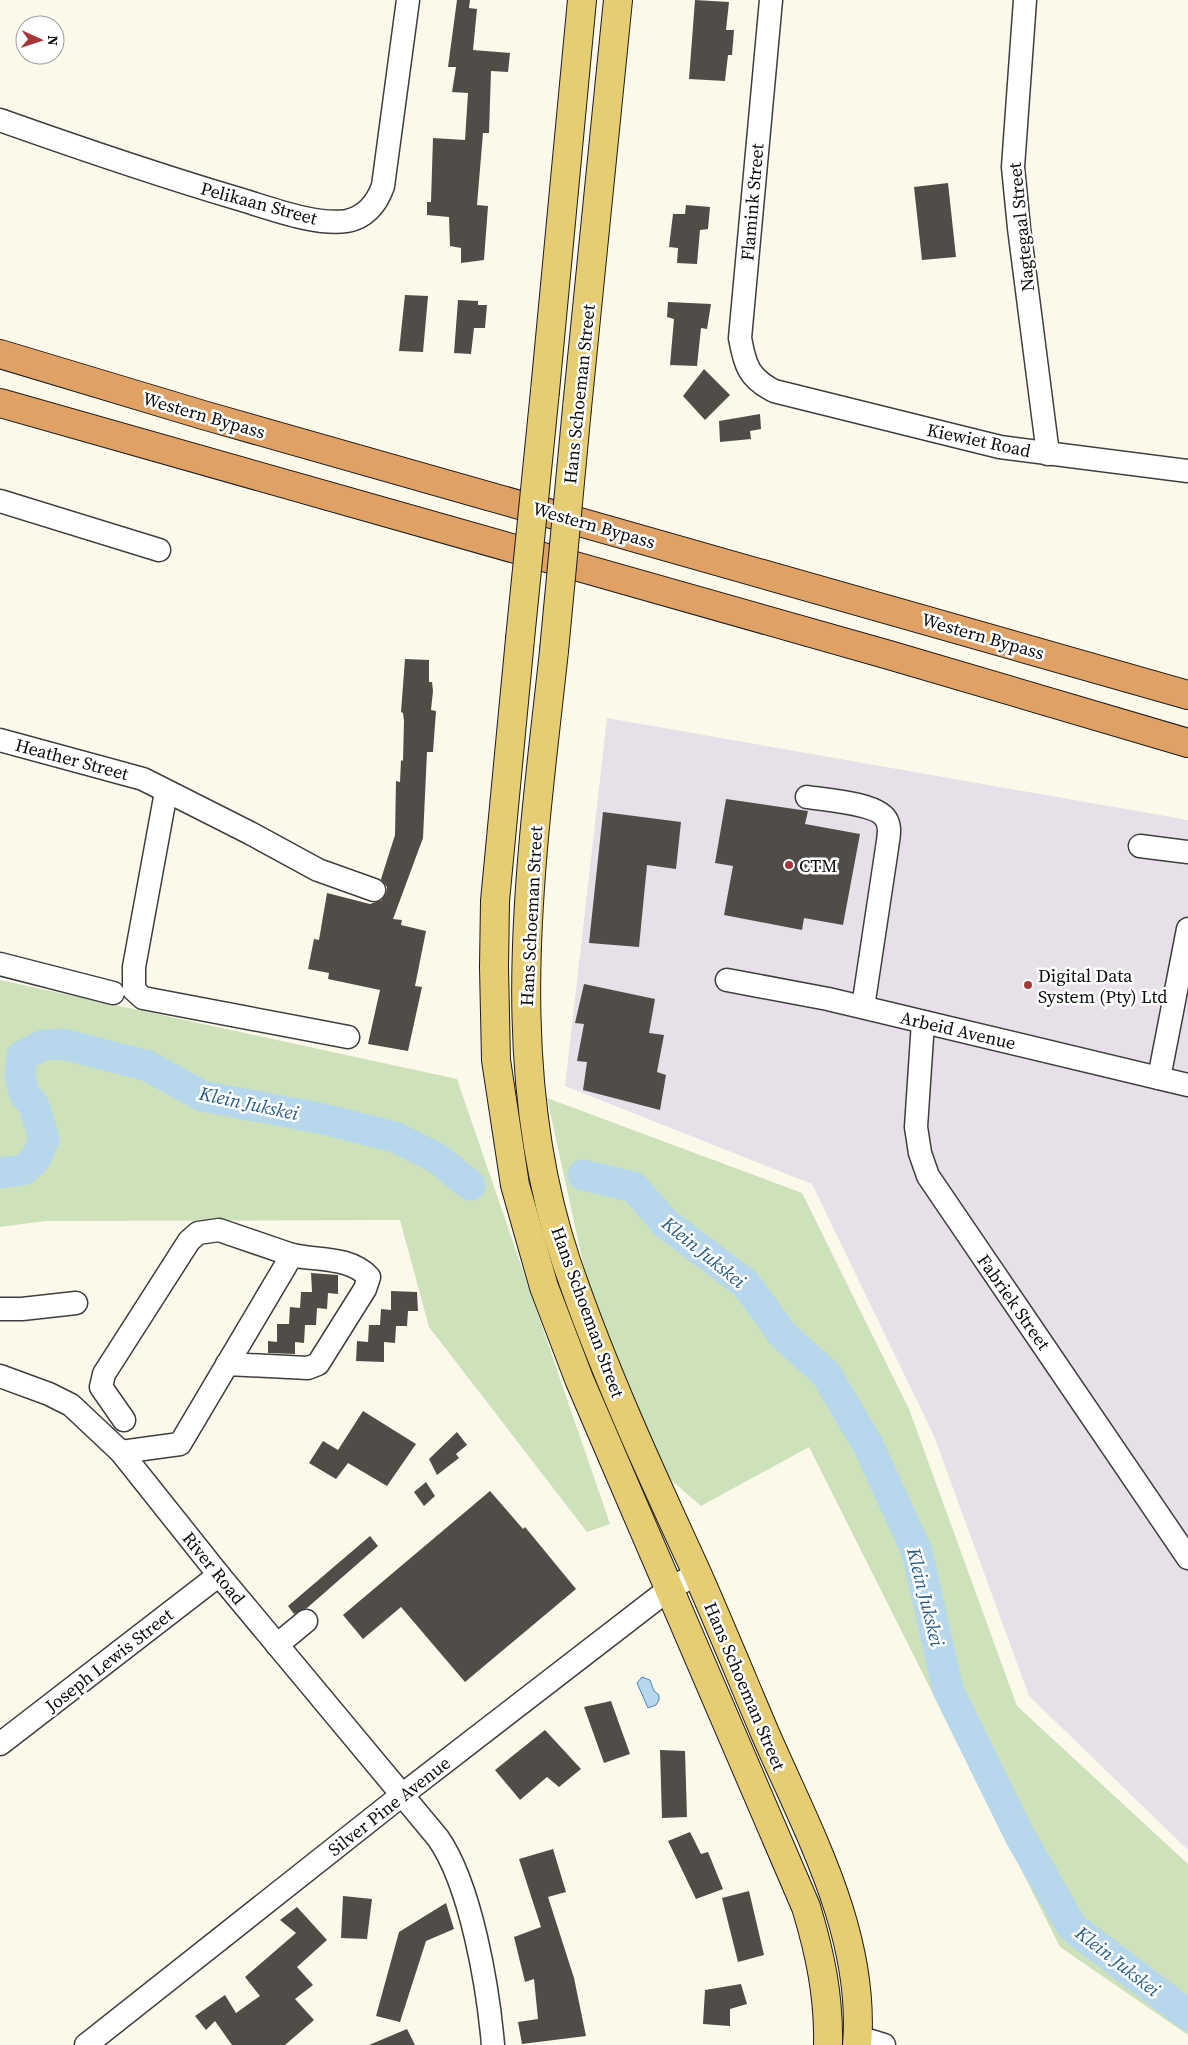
<svg xmlns="http://www.w3.org/2000/svg" width="1188" height="2045" viewBox="0 0 1188 2045" font-family="'Source Serif 4',serif">
<style>
.industrial{fill:#e8e0e9}
.green{fill:#cde2ba}
.water{fill:#b7d7ed;stroke:#4889ba}
.lines{fill:none;stroke-linecap:round;stroke-linejoin:round}
.river{stroke:#b7d7ed;stroke-width:31}
.building{fill:#524c49}
.minor-casing{stroke:#3e3e3e;stroke-width:25}
.major-casing{stroke:#1c1c1c;stroke-width:30}
.highway-casing{stroke:#1c1c1c;stroke-width:30}
.minor{stroke:#fff;stroke-width:22}
.major{stroke:#e6cc72;stroke-width:28}
.highway{stroke:#e0a165;stroke-width:28}
.major-bridge-casing{stroke:#1c1c1c;stroke-width:30;stroke-linecap:butt}
.major-bridge{stroke:#e6cc72;stroke-width:28}
.poi-dot{fill:#a73639;stroke:#fff;stroke-width:2}
.labels{text-anchor:middle;dominant-baseline:central;stroke-width:5;stroke-linejoin:round;paint-order:stroke}
.street-label{font-size:18px;fill:#0b0b0b;stroke:#fff}
.poi-label{font-size:18px;fill:#0b0b0b;stroke:#fff;text-anchor:start}
.water-label{font-size:19px;font-style:italic;fill:#265c8a;stroke:#fff}
</style>
<rect width="100%" height="100%" fill="#fcf9eb"/>
<polygon class="industrial" points="607,718 1188,820 1188,1850 1029,1696 934,1436 812,1184 565,1086"/>
<g class="green">
<polygon points="0,980 457,1079 610,1524 587,1532 429,1327 400,1220 45,1221 0,1227"/>
<polygon points="547,1098 802,1193 909,1409 1017,1706 1188,1864 1188,2035 1060,1947 809,1447 701,1506 663,1473 587,1281"/>
</g>
<polygon class="water" points="642,1677 650,1680 654,1691 659,1695 659,1700 656,1705 648,1708 637,1683"/>
<g class="lines">
<g class="river">
<polyline points="0,1173 23,1170 36,1158 44,1139 34,1106 24,1093 20,1076 22,1056 43,1045 63,1044 148,1066 202,1096 324,1119 395,1137 437,1158 470,1185"/>
<polyline points="583,1175 634,1187 665,1223 746,1284 783,1335 826,1374 868,1445 917,1552 948,1690 1020,1836 1072,1927 1188,2015"/>
</g>
</g>
<g class="building">
<polygon points="457,0 470,0 469,8 477,9 473,50 510,53 508,72 491,71 489,133 483,133 477,205 488,206 484,260 461,263 461,248 450,246 449,217 427,215 427,202 431,202 433,138 465,140 468,93 452,92 456,67 448,67"/>
<polygon points="695,0 729,2 726,30 734,30 732,55 728,55 725,81 689,79"/>
<polygon points="948,183 956,257 922,260 914,187"/>
<polygon points="686,205 710,207 708,229 700,230 697,264 677,263 678,248 669,247 673,214 685,214"/>
<polygon points="405,295 428,296 423,352 399,351"/>
<polygon points="458,300 478,301 478,305 487,305 485,328 474,328 471,354 454,353"/>
<polygon points="668,302 711,304 707,329 701,328 697,366 670,365 674,319 667,317"/>
<polygon points="704,369 730,395 705,420 683,396"/>
<polygon points="760,414 761,429 750,431 751,439 720,442 719,421"/>
<polygon points="405,659 429,660 429,682 432,682 433,691 431,710 436,711 433,752 427,752 423,838 393,919 402,920 401,925 426,931 415,986 422,987 408,1051 368,1044 380,990 328,979 329,973 308,969 314,939 319,940 327,893 370,904 382,900 386,894 387,887 381,879 395,835 396,781 400,782 401,760 403,761 404,721 403,713 401,712"/>
<polygon points="726,799 808,811 805,824 860,834 843,925 804,918 802,930 724,915 733,866 715,863"/>
<polygon points="603,812 681,822 676,869 647,865 639,947 589,943"/>
<polygon points="584,984 655,999 649,1033 664,1035 657,1072 666,1075 660,1110 583,1090 587,1062 577,1061 584,1024 575,1023"/>
<polygon points="311,1273 338,1275 338,1294 328,1293 327,1309 317,1308 316,1325 305,1325 304,1343 295,1342 295,1354 268,1353 268,1341 277,1342 277,1324 289,1324 290,1307 300,1308 301,1292 312,1292"/>
<polygon points="391,1291 417,1292 418,1311 408,1311 407,1326 396,1326 395,1343 384,1342 384,1362 356,1361 357,1341 368,1342 369,1325 380,1325 381,1309 391,1310"/>
<polygon points="363,1411 416,1444 387,1486 348,1463 336,1479 309,1463 323,1441 338,1450"/>
<polygon points="457,1432 467,1445 456,1454 459,1458 437,1475 429,1459"/>
<polygon points="426,1482 435,1496 424,1506 414,1492"/>
<polygon points="490,1491 523,1529 525,1527 576,1589 465,1682 401,1607 363,1639 343,1615"/>
<polygon points="370,1536 378,1546 307,1608 294,1614 288,1606"/>
<polygon points="611,1701 630,1754 604,1763 584,1707"/>
<polygon points="545,1730 581,1769 559,1787 547,1777 520,1800 495,1770"/>
<polygon points="660,1750 685,1751 687,1817 662,1818"/>
<polygon points="690,1832 701,1854 708,1852 723,1889 696,1899 668,1841"/>
<polygon points="553,1849 566,1892 548,1897 574,1978 586,2036 522,2044 518,2022 538,2019 534,1979 525,1982 514,1937 541,1927 519,1859"/>
<polygon points="749,1891 764,1955 738,1962 722,1898"/>
<polygon points="343,1896 372,1899 367,1939 341,1938"/>
<polygon points="446,1903 454,1929 426,1941 400,2022 376,2016 399,1932"/>
<polygon points="297,1907 327,1940 297,1967 313,1985 295,1999 314,2020 285,2045 232,2045 215,2021 206,2030 195,2016 225,1995 236,2013 260,1996 245,1977 296,1933 280,1920"/>
<polygon points="741,1984 747,2004 730,2009 730,2026 703,2024 705,1990"/>
<polygon points="407,2029 415,2045 369,2045"/>
</g>
<g class="lines">
<defs>
<g id="minor">
<path d="M771,0L740,338C745,366 749,378 774,391L1000,447L1188,471"/>
<polyline points="1025,0 1013,167 1019,228 1048,454"/>
<path d="M0,120C79,148 158,175 239,199C269,208 316,226 347,221C366,217 377,203 383,186L408,0"/>
<polyline points="0,501 159,550"/>
<polyline points="0,740 143,779 250,833 318,870 374,890"/>
<polyline points="166,792 134,967 134,990 143,998 348,1037"/>
<path d="M807,797C825,800 880,803 887,821C891,829 888,839 887,848L863,1007"/>
<polyline points="1140,846 1188,852"/>
<polyline points="0,964 113,993"/>
<polyline points="727,980 828,999 1188,1085"/>
<polyline points="923,1022 916,1127 920,1153 928,1176 1188,1558"/>
<polyline points="1159,1078 1188,929"/>
<polyline points="0,1309 22,1309 76,1303"/>
<path d="M0,1376L49,1394L71,1405L121,1452L219,1575L438,1838C471,1885 488,1987 493,2045"/>
<polyline points="124,1420 101,1387 104,1374 189,1241 198,1233 219,1230 292,1255"/>
<path d="M121,1452L180,1444L292,1255C318,1261 349,1256 369,1277L365,1289L318,1364L308,1368L227,1364"/>
<polyline points="277,1645 306,1621"/>
<polyline points="0,1744 219,1575"/>
<polyline points="858,2037 884,2045"/>
<polyline points="86,2045 402,1795 669,1589 697,1574"/>
</g>
<g id="major">
<polyline points="545,391 582,0"/>
<polyline points="577,408 618,0"/>
<path d="M520,639L495,901L494,967L496,1060L515,1185L544,1287L579,1379L806,1907C820,1953 829,1996 828,2045"/>
<path d="M554,651C532,855 499,1061 566,1261C602,1367 649,1469 696,1571C720,1625 742,1679 765,1733C808,1832 866,1934 857,2045"/>
</g>
<g id="highway">
<polyline points="0,354 203,415 1188,695"/>
<polyline points="0,403 889,655 1188,743"/>
</g>
</defs>
<use href="#minor" class="minor-casing"/>
<use href="#major" class="major-casing"/>
<use href="#highway" class="highway-casing"/>
<use href="#minor" class="minor"/>
<use href="#major" class="major"/>
<use href="#highway" class="highway"/>
<defs>
<g id="major-bridge">
<polyline points="520,639 545,391"/>
<polyline points="554,651 577,408"/>
</g>
</defs>
<use href="#major-bridge" class="major-bridge-casing"/>
<use href="#major-bridge" class="major-bridge"/>
</g>
<g class="poi-dot">
<circle cx="789" cy="865" r="5"/>
<circle cx="1028" cy="985" r="5"/>
</g>
<g class="labels">
<g class="street-label">
<text transform="translate(752 202) rotate(-85)">Flamink Street</text>
<text transform="translate(259 203) rotate(15)">Pelikaan Street</text>
<text transform="translate(1021 227) rotate(-96)">Nagtegaal Street</text>
<text transform="translate(579 394) rotate(-84)">Hans Schoeman Street</text>
<text transform="translate(204 415) rotate(16)">Western Bypass</text>
<text transform="translate(979 440) rotate(12)">Kiewiet Road</text>
<text transform="translate(594 525) rotate(16)">Western Bypass</text>
<text transform="translate(983 636) rotate(16)">Western Bypass</text>
<text transform="translate(72 759) rotate(15)">Heather Street</text>
<text transform="translate(531 916) rotate(-87)">Hans Schoeman Street</text>
<text transform="translate(958 1030) rotate(13)">Arbeid Avenue</text>
<text transform="translate(1014 1302) rotate(55)">Fabriek Street</text>
<text transform="translate(588 1312) rotate(70)">Hans Schoeman Street</text>
<text transform="translate(214 1568) rotate(51)">River Road</text>
<text transform="translate(109 1660) rotate(-38)">Joseph Lewis Street</text>
<text transform="translate(745 1686) rotate(67)">Hans Schoeman Street</text>
<text transform="translate(389 1806) rotate(-38)">Silver Pine Avenue</text>
</g>
<g class="poi-label">
<text x="799" y="865">CTM</text>
<text x="1038" y="975">Digital Data<tspan x="1038" dy="21">System (Pty) Ltd</tspan></text>
</g>
<g class="water-label">
<text transform="translate(249 1103) rotate(12)">Klein Jukskei</text>
<text transform="translate(704 1252) rotate(39)">Klein Jukskei</text>
<text transform="translate(926 1597) rotate(76)">Klein Jukskei</text>
<text transform="translate(1118 1961) rotate(38)">Klein Jukskei</text>
</g>
</g>
<g transform="translate(40 40) rotate(93)"><circle r="24" fill="#ffffff" stroke="#9d9d9d"/>
<path d="M0-4L9 19L0 12L-9 19Z" fill="#a73639"/>
<text y="-8" font-size="14" font-weight="bold" text-anchor="middle" fill="#0b0b0b">N</text>
</g>
</svg>
